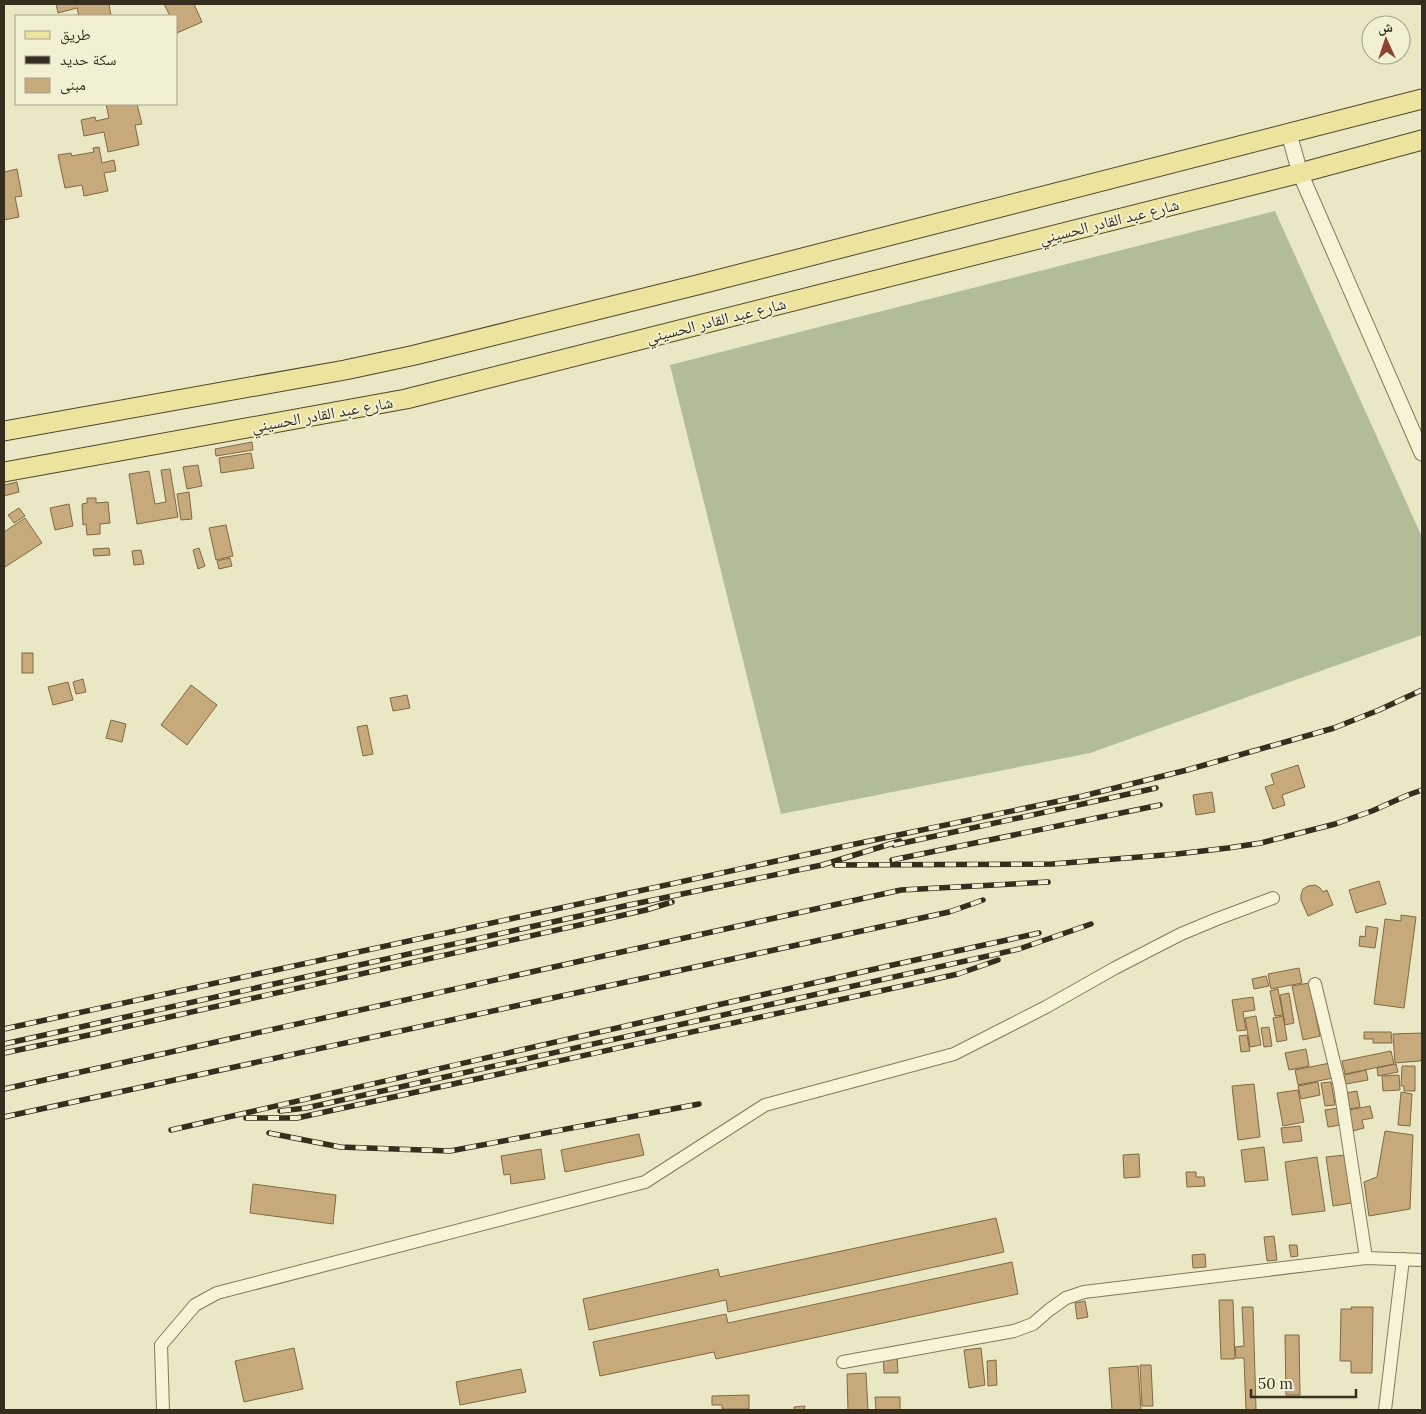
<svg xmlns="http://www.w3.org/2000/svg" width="1426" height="1414" viewBox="0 0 1426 1414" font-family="Lora,'Noto Naskh Arabic',serif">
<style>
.cemetery{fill:#b1bd97}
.building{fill:#c6aa7c;stroke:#816843}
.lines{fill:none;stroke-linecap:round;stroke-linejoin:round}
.minor-casing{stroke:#83795c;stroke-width:14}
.tertiary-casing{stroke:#83795c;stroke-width:17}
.primary-casing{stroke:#514630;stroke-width:21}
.minor{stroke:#f6f3d6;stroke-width:12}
.tertiary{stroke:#f6f3d6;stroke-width:15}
.primary{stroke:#ebe39e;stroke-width:19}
.rail-casing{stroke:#352e1f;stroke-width:5.5}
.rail{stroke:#f2f0d3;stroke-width:4;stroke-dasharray:11;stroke-linecap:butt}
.labels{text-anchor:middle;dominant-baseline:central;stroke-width:4;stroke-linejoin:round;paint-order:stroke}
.street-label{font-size:16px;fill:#352e1f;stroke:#f2f0d3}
</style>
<rect width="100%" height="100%" fill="#eae7c4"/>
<polygon class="cemetery" points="1275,211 1422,537 1422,635 1090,753 781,814 670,365"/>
<g class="building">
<polygon points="56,4 109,4 111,16 79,16 77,8 58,13"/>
<polygon points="164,4 194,4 202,22 177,33 176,16 170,16"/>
<polygon points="106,104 137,104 142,124 135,125 139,145 108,152 104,132 84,136 81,120 95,117 96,121 109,118"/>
<polygon points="99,147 102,163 114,160 116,171 104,173 108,191 84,196 82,185 65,188 58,155 71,153 72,156 94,152 93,148"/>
<polygon points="17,169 22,196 15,197 19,217 4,220 4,172"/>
<polygon points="252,442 253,450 216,456 215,449"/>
<polygon points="251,453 254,468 221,473 219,458"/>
<polygon points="198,465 202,486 187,489 183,467"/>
<polygon points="170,469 178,517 137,524 129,474 149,471 155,504 166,502 161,470"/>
<polygon points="17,482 19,492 4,496 4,485"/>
<polygon points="189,492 192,519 181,520 177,494"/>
<polygon points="87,498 96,498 96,503 108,502 110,523 100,524 100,534 87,535 86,524 83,525 82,504 87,503"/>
<polygon points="69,504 73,526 55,530 50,508"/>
<polygon points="19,508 25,516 14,523 8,515"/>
<polygon points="25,518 42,543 5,567 4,565 4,532"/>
<polygon points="226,525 233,556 216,560 209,528"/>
<polygon points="109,548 110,555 94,556 93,549"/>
<polygon points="199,548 205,566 198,569 193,550"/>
<polygon points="141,550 144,564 134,565 132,551"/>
<polygon points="230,558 232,566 219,569 217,561"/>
<rect x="22" y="653" width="11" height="20"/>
<polygon points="83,679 86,692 76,694 73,682"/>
<polygon points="68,682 73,700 53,705 48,687"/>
<polygon points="191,685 217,705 187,745 161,725"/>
<polygon points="407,695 410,708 393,711 390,698"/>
<polygon points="111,720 126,724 122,742 106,738"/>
<polygon points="367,725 373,754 363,756 357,727"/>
<polygon points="1298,765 1305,787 1282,795 1285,805 1273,809 1265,787 1274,784 1271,774"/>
<polygon points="1212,792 1215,812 1196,815 1193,795"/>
<polygon points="1379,881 1386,904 1356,913 1349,890"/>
<polygon points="1315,885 1320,888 1323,892 1327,890 1333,905 1308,916 1301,900 1301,895 1303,889 1308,886"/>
<polygon points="1401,915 1416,917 1404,1008 1374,1004 1385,919 1401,921"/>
<polygon points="1366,926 1378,928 1375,948 1359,946 1360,936 1365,937"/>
<polygon points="1299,968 1302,983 1271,989 1268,974"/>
<polygon points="1266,976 1269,986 1254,989 1252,979"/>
<polygon points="1309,983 1320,1036 1303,1040 1292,986"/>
<polygon points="1278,989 1283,1015 1275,1016 1270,991"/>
<polygon points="1289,993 1294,1023 1285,1025 1280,995"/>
<polygon points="1253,997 1255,1010 1243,1012 1246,1030 1237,1031 1232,1000"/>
<polygon points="1256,1016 1261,1045 1250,1047 1245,1018"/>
<polygon points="1283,1016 1287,1040 1277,1042 1273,1018"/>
<polygon points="1269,1027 1272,1046 1264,1047 1261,1028"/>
<polygon points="1364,1032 1391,1032 1392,1043 1373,1043 1373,1039 1364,1039"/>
<polygon points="1422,1033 1422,1058 1420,1061 1395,1063 1393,1034"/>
<polygon points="1247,1035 1250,1051 1241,1052 1239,1036"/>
<polygon points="1306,1049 1309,1066 1289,1070 1285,1053"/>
<polygon points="1391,1051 1394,1064 1345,1074 1342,1061"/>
<polygon points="1330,1063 1333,1078 1298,1085 1295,1070"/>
<polygon points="1396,1064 1398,1072 1378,1076 1377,1068"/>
<polygon points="1402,1066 1415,1066 1415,1091 1404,1091 1404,1086 1401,1086"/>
<polygon points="1366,1070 1368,1080 1346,1084 1344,1075"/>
<polygon points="1399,1075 1400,1090 1383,1091 1382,1076"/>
<polygon points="1318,1082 1320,1095 1301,1099 1298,1086"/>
<polygon points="1331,1082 1335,1105 1325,1106 1321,1083"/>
<polygon points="1254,1084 1260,1137 1238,1140 1232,1086"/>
<polygon points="1298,1090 1304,1122 1283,1126 1277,1093"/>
<polygon points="1357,1091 1360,1107 1349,1109 1346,1093"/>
<polygon points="1401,1092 1412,1094 1410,1126 1398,1125"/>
<polygon points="1370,1106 1373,1118 1362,1120 1364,1128 1353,1131 1349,1110"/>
<polygon points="1338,1108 1341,1125 1328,1127 1325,1110"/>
<polygon points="1300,1126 1302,1141 1283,1143 1281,1128"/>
<polygon points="1385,1131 1413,1135 1410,1209 1369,1216 1364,1182 1377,1177"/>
<polygon points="639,1134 644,1155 565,1172 561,1150"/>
<polygon points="1264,1147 1268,1180 1245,1182 1241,1150"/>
<polygon points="541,1149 545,1179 511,1184 510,1174 504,1175 501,1156"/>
<polygon points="1139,1154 1140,1177 1124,1178 1123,1155"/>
<polygon points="1345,1155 1352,1203 1333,1206 1326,1157"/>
<polygon points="1317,1157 1325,1211 1292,1215 1285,1162"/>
<polygon points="1186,1172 1196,1172 1196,1177 1204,1177 1205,1186 1187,1187"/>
<polygon points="253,1184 336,1195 333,1224 250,1213"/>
<polygon points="996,1218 1004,1252 728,1312 726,1300 589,1330 583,1299 718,1269 720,1277"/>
<polygon points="1274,1236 1277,1260 1267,1261 1264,1237"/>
<polygon points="1289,1245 1297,1245 1298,1256 1291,1257"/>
<polygon points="1205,1254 1206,1267 1193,1268 1192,1255"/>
<polygon points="1012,1262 1018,1294 716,1359 714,1352 600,1376 593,1342 726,1314 728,1323"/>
<polygon points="1219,1300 1233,1300 1235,1359 1221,1359"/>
<polygon points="1085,1301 1088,1317 1077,1319 1075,1303"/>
<polygon points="1242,1307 1253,1307 1256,1410 1246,1410 1244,1358 1236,1358 1235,1347 1244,1346"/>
<polygon points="1351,1307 1373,1307 1372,1373 1351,1373 1351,1361 1340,1361 1341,1309 1352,1309"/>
<polygon points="1285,1335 1299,1335 1300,1395 1286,1395"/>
<polygon points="294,1348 303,1389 244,1402 235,1361"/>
<polygon points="981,1348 985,1385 969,1388 964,1350"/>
<polygon points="897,1356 898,1373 884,1373 883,1357"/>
<polygon points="996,1360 997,1385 988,1386 987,1361"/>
<polygon points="1140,1365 1151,1365 1153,1406 1142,1406"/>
<polygon points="1138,1366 1141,1410 1112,1410 1109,1368"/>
<polygon points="521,1369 526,1392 460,1405 456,1382"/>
<polygon points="866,1373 868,1410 848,1410 847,1374"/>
<polygon points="749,1395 749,1409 722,1409 722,1405 712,1405 712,1396"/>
<polygon points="875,1397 900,1397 900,1410 876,1410"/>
<polygon points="805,1406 804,1410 794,1410 794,1407"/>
</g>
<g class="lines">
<defs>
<g id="minor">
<polyline points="1315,984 1340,1087 1366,1258"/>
<polyline points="843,1362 1014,1331 1033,1324 1049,1310 1066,1298 1084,1292 1366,1258 1422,1260"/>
<polyline points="163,1410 161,1345 195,1305 217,1293 645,1182 765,1105 954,1054 1046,1007 1115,968 1181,934 1217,919 1273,898"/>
<polyline points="1385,1410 1403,1259"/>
</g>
<polyline id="tertiary" points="1289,134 1300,173 1422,453"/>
<g id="primary">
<polyline points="4,431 345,370 415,355 701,284 1422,99"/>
<polyline points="4,472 406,399 1300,173 1422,140"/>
</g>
</defs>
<use href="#minor" class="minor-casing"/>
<use href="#tertiary" class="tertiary-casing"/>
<use href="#primary" class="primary-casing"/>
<use href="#minor" class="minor"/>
<use href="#tertiary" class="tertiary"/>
<use href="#primary" class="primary"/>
<defs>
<g id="rail">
<polyline points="894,845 1156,788"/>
<polyline points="892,860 1160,805"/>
<polyline points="835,865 1052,864 1177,854 1228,848 1261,843 1335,824 1372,811 1408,795 1422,790"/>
<polyline points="4,1029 841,847 1083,796 1187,770 1334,728 1379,710 1422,690"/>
<polyline points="4,1044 629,905 822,865 900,841"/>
<polyline points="4,1053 89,1035 646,910 672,902"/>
<polyline points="4,1089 901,890 1048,882"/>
<polyline points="280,1111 306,1108 1019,949 1091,924"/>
<polyline points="4,1117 949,912 983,900"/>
<polyline points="246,1118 297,1118 958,974 998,960"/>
<polyline points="171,1130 888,966 1039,933"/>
<polyline points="269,1133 340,1147 450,1151 699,1104"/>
</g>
</defs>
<use href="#rail" class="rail-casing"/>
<use href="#rail" class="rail"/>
</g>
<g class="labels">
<g class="street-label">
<text transform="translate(1109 221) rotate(-14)">شارع عبد القادر الحسيني</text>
<text transform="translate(716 320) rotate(-14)">شارع عبد القادر الحسيني</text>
<text transform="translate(322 414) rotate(-10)">شارع عبد القادر الحسيني</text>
</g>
</g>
<rect width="1426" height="1414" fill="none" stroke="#352e1f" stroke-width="10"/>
<rect x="15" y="15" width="162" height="90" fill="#f2f0d3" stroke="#a6a28b"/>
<rect x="25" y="31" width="25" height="8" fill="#ebe39e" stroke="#a6a28b"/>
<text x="60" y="40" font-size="15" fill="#352e1f">طريق</text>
<rect x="25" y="56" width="25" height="8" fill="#352e1f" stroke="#a6a28b"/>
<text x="60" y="65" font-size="15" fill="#352e1f">سكة حديد</text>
<rect x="25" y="78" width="25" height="15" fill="#c6aa7c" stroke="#a6a28b"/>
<text x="60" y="90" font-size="15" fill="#352e1f">مبنى</text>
<g transform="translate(1386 40) rotate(357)"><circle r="24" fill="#f2f0d3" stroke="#a6a28b"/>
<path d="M0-4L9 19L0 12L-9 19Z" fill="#8e4330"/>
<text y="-8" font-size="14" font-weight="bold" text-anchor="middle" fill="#352e1f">ش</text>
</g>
<path d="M1251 1389v8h105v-8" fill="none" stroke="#352e1f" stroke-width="2.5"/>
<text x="1258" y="1389" font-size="15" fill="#352e1f" stroke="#f2f0d3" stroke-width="4" paint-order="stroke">50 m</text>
</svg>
